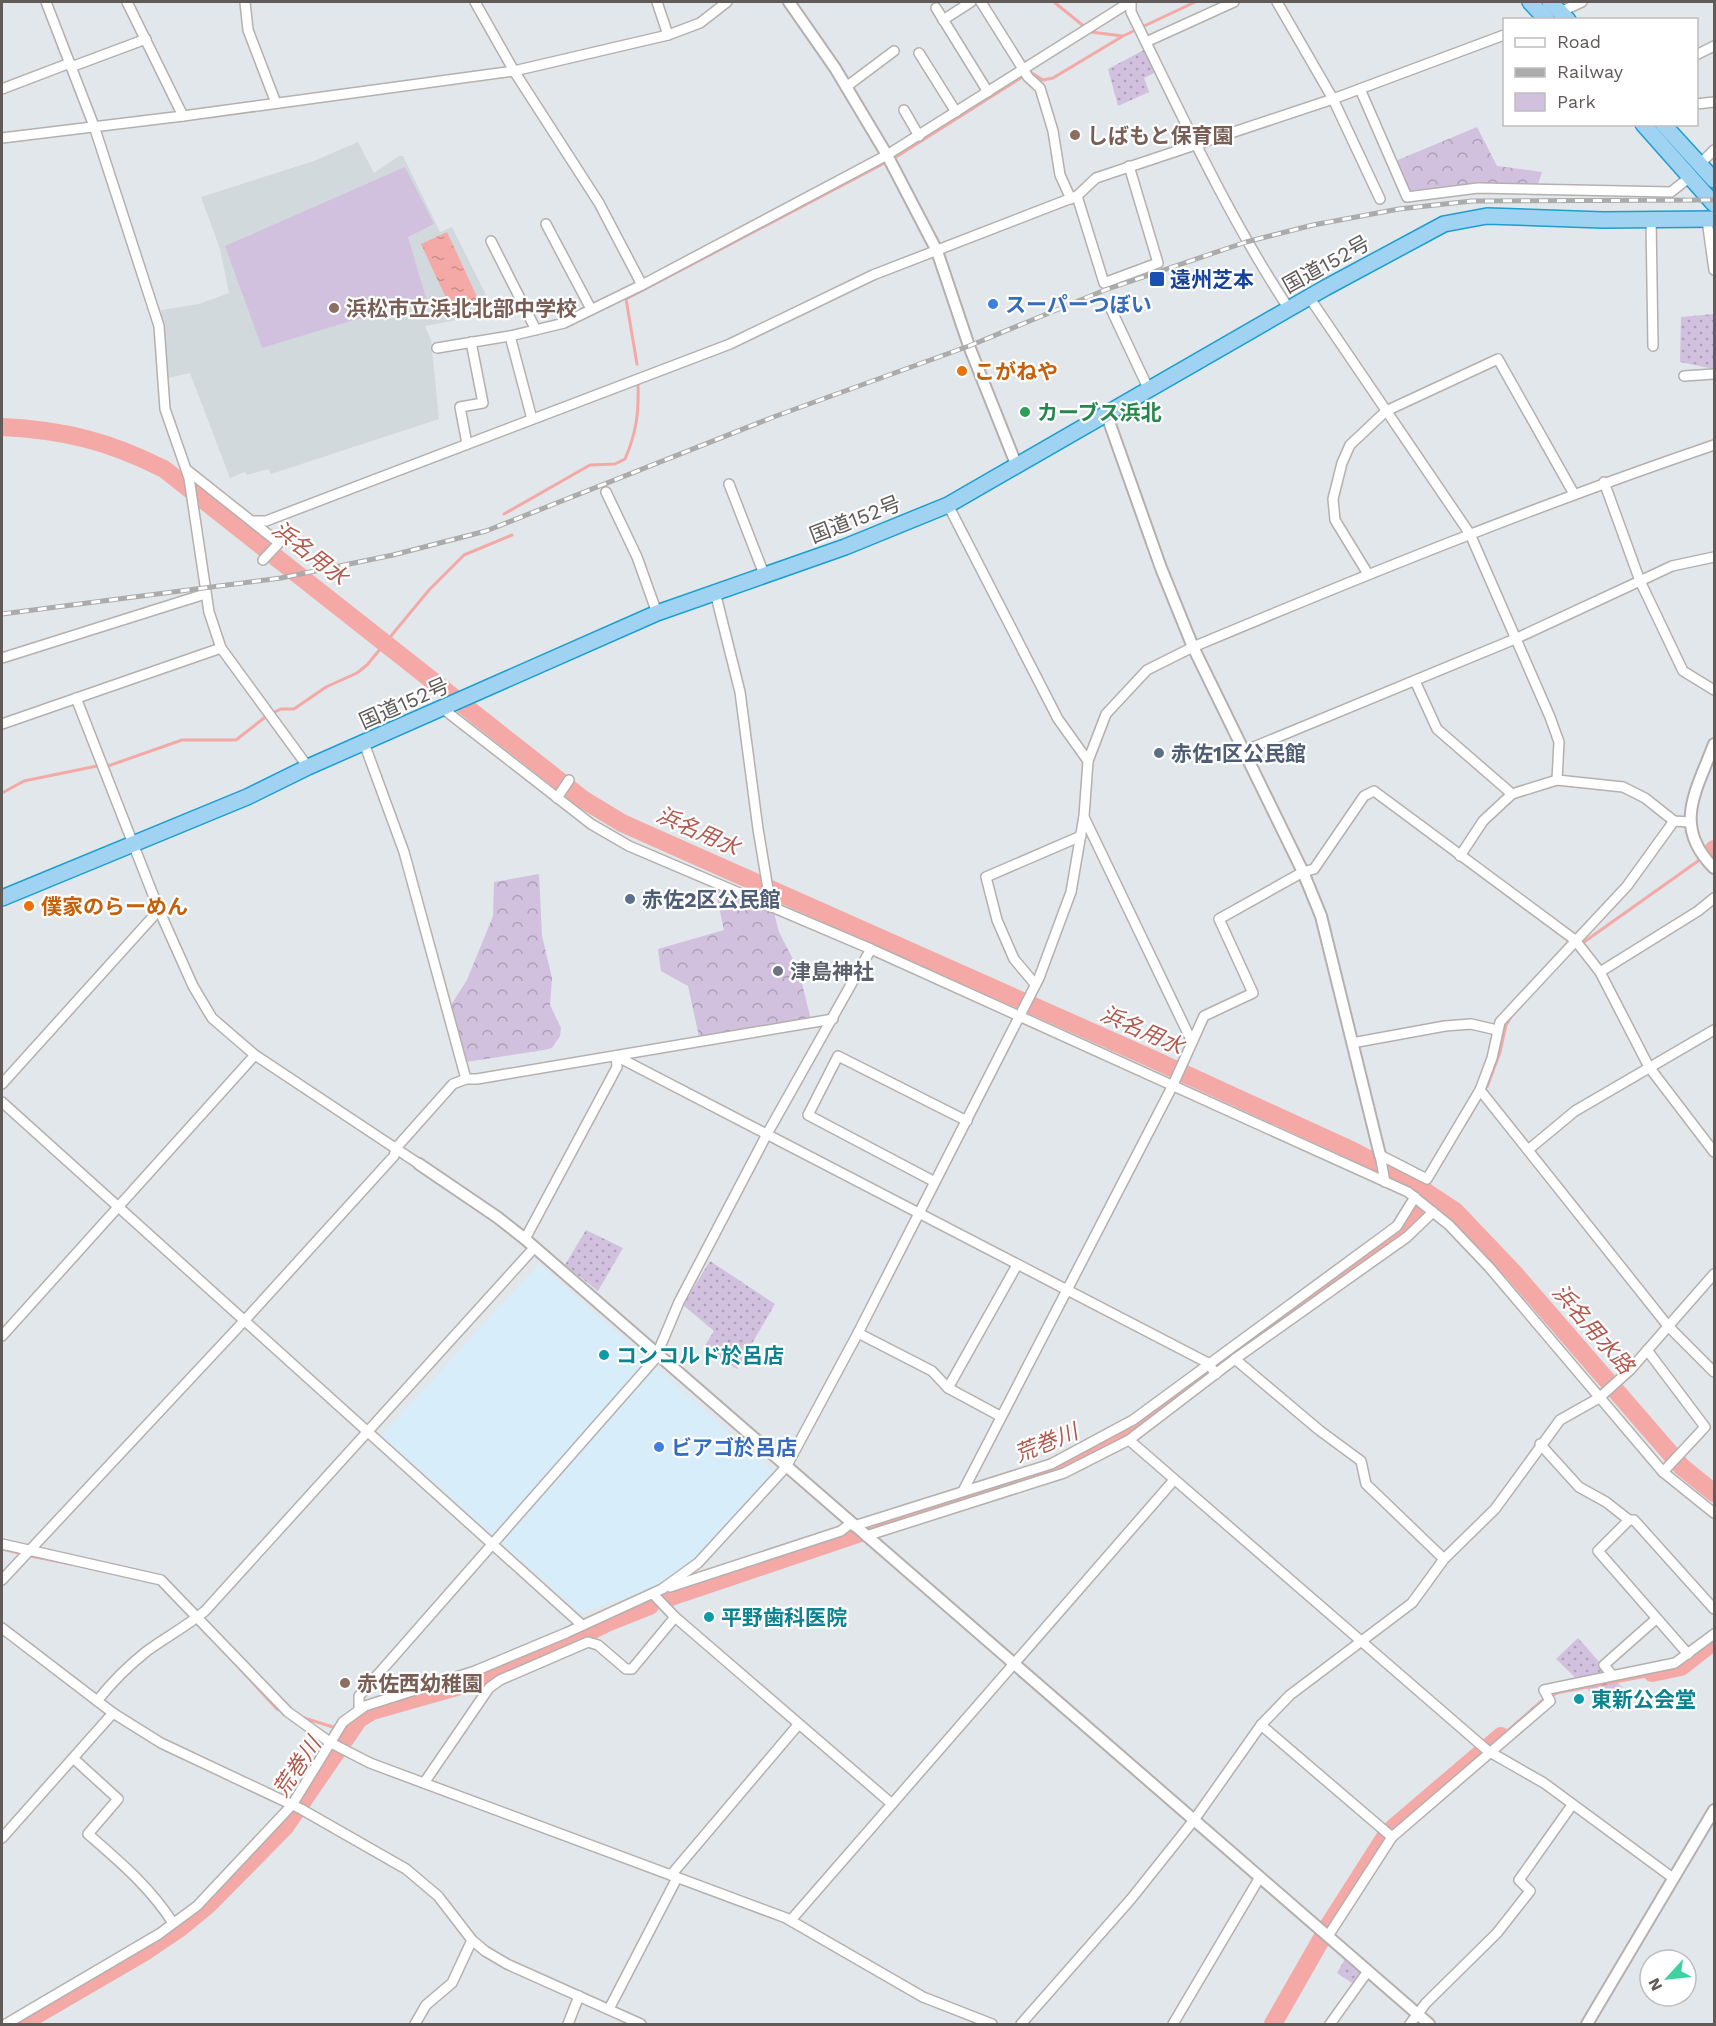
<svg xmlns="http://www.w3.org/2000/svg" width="1716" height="2026" viewBox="0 0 1716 2026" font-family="'Work Sans','Noto Sans JP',sans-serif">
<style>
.commercial{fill:#d7edf9}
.education{fill:#d2d9dd}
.green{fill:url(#green-dots)}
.forest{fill:url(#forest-crowns)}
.pitch{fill:#d2c0df}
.water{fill:url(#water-ripples)}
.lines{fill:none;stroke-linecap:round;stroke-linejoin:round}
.stream{stroke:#f4a9a7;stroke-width:3}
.river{stroke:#f4a9a7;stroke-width:18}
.minor-casing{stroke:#b5b0ae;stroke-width:12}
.tertiary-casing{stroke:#b5b0ae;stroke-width:14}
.trunk-casing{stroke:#1b9ed0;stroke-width:18}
.minor{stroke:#fff;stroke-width:9}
.tertiary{stroke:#fff;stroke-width:10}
.trunk{stroke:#a0d2f2;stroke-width:15}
.rail-casing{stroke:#acabab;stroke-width:5}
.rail{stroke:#fff;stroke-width:3;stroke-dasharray:9;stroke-linecap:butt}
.education-dot{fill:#8d6e63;stroke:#fff;stroke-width:2}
.transit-dot{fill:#1a4fb4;stroke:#fff;stroke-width:2}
.shop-dot{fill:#3f7fe0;stroke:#fff;stroke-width:2}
.food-dot{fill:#e8710a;stroke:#fff;stroke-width:2}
.leisure-dot{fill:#2e9e5b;stroke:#fff;stroke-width:2}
.service-dot{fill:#5c6f8a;stroke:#fff;stroke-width:2}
.worship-dot{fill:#6b7280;stroke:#fff;stroke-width:2}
.culture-dot{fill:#0f9aa8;stroke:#fff;stroke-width:2}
.labels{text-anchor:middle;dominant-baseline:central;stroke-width:4.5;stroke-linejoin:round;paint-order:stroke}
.education-label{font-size:21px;font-weight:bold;fill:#785e54;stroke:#fff;text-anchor:start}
.street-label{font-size:21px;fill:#605a59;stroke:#fff}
.transit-label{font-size:21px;font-weight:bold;fill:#164399;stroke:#fff;text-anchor:start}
.shop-label{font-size:21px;font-weight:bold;fill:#366cbe;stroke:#fff;text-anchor:start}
.food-label{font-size:21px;font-weight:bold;fill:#c56008;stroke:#fff;text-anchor:start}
.leisure-label{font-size:21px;font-weight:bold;fill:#27864d;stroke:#fff;text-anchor:start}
.service-label{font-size:21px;font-weight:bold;fill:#4e5e75;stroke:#fff;text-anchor:start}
.worship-label{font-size:21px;font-weight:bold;fill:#5b616d;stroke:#fff;text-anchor:start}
.culture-label{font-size:21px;font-weight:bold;fill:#0d838f;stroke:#fff;text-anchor:start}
.water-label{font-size:22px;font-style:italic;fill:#b3594e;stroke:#fff}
</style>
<defs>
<pattern id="green-dots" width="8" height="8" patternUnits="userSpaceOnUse" patternTransform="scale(1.5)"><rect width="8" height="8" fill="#d2c0df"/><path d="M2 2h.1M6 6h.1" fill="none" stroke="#ae9fb8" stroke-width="1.8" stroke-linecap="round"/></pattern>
<pattern id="forest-crowns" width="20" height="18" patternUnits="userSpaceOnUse" patternTransform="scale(1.5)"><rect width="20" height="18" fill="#d2c0df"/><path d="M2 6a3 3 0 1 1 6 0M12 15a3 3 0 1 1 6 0" fill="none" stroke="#ae9fb8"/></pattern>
<pattern id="water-ripples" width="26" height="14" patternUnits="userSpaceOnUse" patternTransform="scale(1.5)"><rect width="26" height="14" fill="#f4a9a7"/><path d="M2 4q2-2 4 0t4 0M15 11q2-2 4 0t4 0" fill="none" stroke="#c98d8b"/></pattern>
</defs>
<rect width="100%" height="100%" fill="#e1e7ea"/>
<polygon class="commercial" points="539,1264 775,1473 686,1567 657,1588 580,1613 381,1436"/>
<polygon class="education" points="358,142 374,173 399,156 403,156 440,232 452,227 495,313 425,326 431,340 439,419 271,474 269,469 247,475 245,472 230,478 190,373 168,378 161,310 199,304 229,293 220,249 201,197 314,161"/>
<g class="green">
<polygon points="1144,50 1156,72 1144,78 1149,92 1118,106 1108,69"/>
<polygon points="1714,314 1714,369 1680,362 1681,317"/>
<polygon points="586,1230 623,1248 598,1291 565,1265"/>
<polygon points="710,1261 775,1304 737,1369 704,1347 714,1331 683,1305"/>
<polygon points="1578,1638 1625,1691 1611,1712 1556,1659"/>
<polygon points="1345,1959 1363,1975 1355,1985 1337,1973"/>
</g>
<g class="forest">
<polygon points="1477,127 1497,166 1542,172 1537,187 1407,195 1393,162"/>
<polygon points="539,874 542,936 552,978 550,1005 561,1028 560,1036 552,1048 544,1050 466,1062 449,1008 467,980 493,916 494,882"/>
<polygon points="715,889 774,913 779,932 799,971 811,1020 700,1041 688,986 661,971 658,949 724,930"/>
</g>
<polygon class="pitch" points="405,167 434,224 408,237 426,298 262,348 225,246"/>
<g class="water">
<polygon points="447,232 478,299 452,311 421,244"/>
<polygon points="1675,1665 1676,1672 1559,1694 1547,1699 1491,1747 1489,1745 1553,1689"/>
</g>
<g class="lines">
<g class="stream">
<polyline points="1054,2 1091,32 1122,36"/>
<polyline points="637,364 626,299 896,157 1030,72 1043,80 1053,78 1123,36 1195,2"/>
<path d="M504,514L590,465L615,464L625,459C636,434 639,413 638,385"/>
<polyline points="108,766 182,740 236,740 268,715 281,709 294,709 326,687 357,673 367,665 429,590 464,555 512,535"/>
<polyline points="2,793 24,781 97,766"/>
<polyline points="1584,942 1698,861"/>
<polyline points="1487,1087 1500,1052 1506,1025 1512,1015"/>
<polyline points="1466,1122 1479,1100"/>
<polyline points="1424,1190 1430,1181"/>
<polyline points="2,1549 23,1554"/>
<polyline points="30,1556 76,1565"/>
<polyline points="233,1661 277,1709 283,1711"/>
<polyline points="301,1717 349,1732"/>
</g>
<g class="river">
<path d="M2,427C64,430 108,441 164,469L584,800L622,823L1148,1057L1351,1150L1405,1178L1455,1211L1515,1274L1682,1467L1714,1493"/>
<polyline points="1713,850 1714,849"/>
<polyline points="665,1599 1083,1458 1140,1421 1348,1270 1405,1233 1422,1211"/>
<polyline points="1652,1673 1681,1667 1714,1641"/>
<polyline points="1393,1828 1501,1736"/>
<polyline points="1327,1928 1385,1837"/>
<polyline points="21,2024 143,1953 180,1928 208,1905 285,1827 359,1719 372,1711 474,1682 537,1658 607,1623 650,1606"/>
<polyline points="1273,2024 1322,1938"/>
</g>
<defs>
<g id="minor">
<polyline points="46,2 94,126 159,326 165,409 189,478 209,612 221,648 308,767"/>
<polyline points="127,2 183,116"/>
<polyline points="245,2 248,30 276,103"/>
<polyline points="475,2 514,71 599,203 642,285"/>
<polyline points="657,2 668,35"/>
<polyline points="981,2 1028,77 1040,88 1053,131 1060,175 1071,199"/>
<path d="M1131,2V12C1181,113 1227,215 1289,309"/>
<polyline points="1277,2 1333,99 1380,199"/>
<polyline points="936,8 988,92"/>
<polyline points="1558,13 1582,2"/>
<polyline points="943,20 971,2"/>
<polyline points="1146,42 1234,2"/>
<polyline points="919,53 956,112"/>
<polyline points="1696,55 1714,46"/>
<polyline points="71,67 146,39"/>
<polyline points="846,87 894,51"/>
<polyline points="2,89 70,63"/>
<polyline points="1360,89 1407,197 1478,188 1671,192 1690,177"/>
<polyline points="1696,104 1714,102"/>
<polyline points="904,110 919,136"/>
<polyline points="2,138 183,116 514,71 668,35 700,23 727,2"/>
<polyline points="1700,164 1714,150"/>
<polyline points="1077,196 1104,283 1158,263 1129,166"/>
<polyline points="1651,219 1653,346"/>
<polyline points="1707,220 1714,270"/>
<polyline points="546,224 591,309"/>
<polyline points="491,241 536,330"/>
<polyline points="1309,297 1470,534 1550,717 1559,742 1557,780"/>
<polyline points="1110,307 1149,390"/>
<polyline points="510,336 532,419"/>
<polyline points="437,348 510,336 564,323 642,285 887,155 1130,2"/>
<polyline points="1684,376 1714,374"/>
<polyline points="467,444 460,407 483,403 471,342"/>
<polyline points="187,470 279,543 263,560"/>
<polyline points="1604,482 1640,581 1672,566 1714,557"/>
<polyline points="729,484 764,574"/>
<polyline points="606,492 637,557 657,613"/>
<polyline points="948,505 1058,719 1088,761"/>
<polyline points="252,521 266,521 730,344 873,275 1077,196 1096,178 1333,99 1504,35"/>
<polyline points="1368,574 1335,520 1333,499 1342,463 1350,445 1386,411 1498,359 1574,494"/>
<polyline points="715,592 740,692 758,829 771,907"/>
<polyline points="2,658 205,594"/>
<polyline points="1415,681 1437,729 1512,794"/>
<polyline points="76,698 159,910 193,986 212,1018 255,1055 419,1164"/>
<polyline points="442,708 591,824 629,846 871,949 1408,1192 1449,1225 1489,1267 1663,1472 1714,1513"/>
<polyline points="2,724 221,648"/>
<polyline points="364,743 404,852 466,1079"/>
<polyline points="1244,751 1515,639 1640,581 1683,671 1714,690"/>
<polyline points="557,798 569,780"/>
<polyline points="1084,817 1192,1042"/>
<polyline points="1460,856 1483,821 1512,794 1557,780 1623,787 1645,798 1674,821 1689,822"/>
<polyline points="1600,972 1698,911 1714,898"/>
<polyline points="1035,984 1014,959 997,920 986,877 1081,836"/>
<polyline points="1352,1043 1445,1026 1471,1024 1497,1030"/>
<polyline points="2,1084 159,910"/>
<polyline points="1480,1090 1668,1326 1714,1372"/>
<polyline points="2,1102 582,1625"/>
<polyline points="1528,1150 1575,1111 1714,1030"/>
<polyline points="1380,1155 1427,1179 1480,1090 1492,1058 1500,1022 1627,886 1674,821"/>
<polyline points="1380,1155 1385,1182"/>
<polyline points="935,1182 808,1115 838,1056 967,1121"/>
<polyline points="525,1239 617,1067 616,1056 1208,1363 1216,1374"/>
<polyline points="858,1333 932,1371 948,1388 1000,1416"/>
<polyline points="2,1336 255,1055"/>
<polyline points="1647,1350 1705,1427 1663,1472"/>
<polyline points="1235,1359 1319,1430 1361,1461 1366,1484 1444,1559"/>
<polyline points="948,1388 1017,1265"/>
<polyline points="1129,1440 1488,1751 1544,1783 1673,1878"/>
<polyline points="1540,1444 1579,1487 1606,1502 1629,1520"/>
<polyline points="963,1491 1172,1087 1204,1016 1253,993 1219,919 1303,872 1314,869 1364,796 1374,791 1575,940 1600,972 1649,1067 1714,1152"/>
<polyline points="854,1526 1051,1464 1133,1420 1397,1226 1415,1197"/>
<polyline points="866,1536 1064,1473 1129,1440 1235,1359 1407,1237 1433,1212"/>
<polyline points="2,1544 161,1580 288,1712 331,1743 370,1763 786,1918 923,1997 992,2024"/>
<polyline points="2,1580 245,1320 394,1156 396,1148 453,1084 466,1079 477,1079 833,1019"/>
<polyline points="670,1587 841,1531 851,1523"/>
<polyline points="653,1594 675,1617 892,1804"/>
<polyline points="2,1628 113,1713 161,1743 301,1809 406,1869 438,1896 472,1940 485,1951 507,1964 641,2024"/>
<polyline points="1688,1654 1598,1551 1629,1520 1634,1520 1714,1609"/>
<polyline points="1612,1675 1604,1665 1656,1619"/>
<path d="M97,1701C112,1682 128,1666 147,1651C166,1637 187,1626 205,1611L534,1248"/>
<polyline points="359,1709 359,1696 655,1359 679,1302 767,1134 871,949"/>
<polyline points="1261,1725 1392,1837"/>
<path d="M73,1758L118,1799L88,1834C120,1862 150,1887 173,1923"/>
<polyline points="424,1783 489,1688 500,1680 588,1642 598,1645 626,1669 632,1669 675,1617"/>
<polyline points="2,1838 113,1713"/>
<polyline points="671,1875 798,1725"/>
<polyline points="791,1920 1174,1480"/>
<polyline points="1328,1936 1392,1837 1550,1701 1544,1690 1675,1663 1714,1634"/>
<polyline points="609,2009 677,1878"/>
<path d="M6,2024L159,1934L197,1906L292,1805L343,1722L365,1706L475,1671L566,1633L662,1589L698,1563L786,1467L858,1333L1039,978L1071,892L1084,816L1088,761L1106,714L1147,670L1193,647C1365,575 1538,505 1714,445"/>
<polyline points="415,2024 426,2005 452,1983 472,1940"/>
<polyline points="568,2024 579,1996"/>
<polyline points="1021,2024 1131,1899 1194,1820 1261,1725 1290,1695 1412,1603 1444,1559 1495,1509 1560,1420 1599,1398 1630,1370 1714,1274"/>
<polyline points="1173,2024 1260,1877"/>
<polyline points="1330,2024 1368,1971"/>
<polyline points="1410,2024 1426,2003 1497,1933 1530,1891 1519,1880 1572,1805"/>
</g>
<g id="tertiary">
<polyline points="789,2 835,68 887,155 937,251 969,346 1016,464"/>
<polyline points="1106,413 1161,568 1193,647 1303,872 1321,916 1380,1155"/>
<path d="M1714,744C1696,792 1672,826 1714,868"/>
<polyline points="419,1164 497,1217 525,1239 1429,2024"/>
<polyline points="1587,2024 1714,1810"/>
</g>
<g id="trunk">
<polyline points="1530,2 1547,20"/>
<polyline points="1550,2 1568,20"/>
<polyline points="1643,124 1714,204"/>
<polyline points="1663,124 1714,180"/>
<polyline points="2,898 247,797 308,767 657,613 845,547 948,505 1325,288 1444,224 1487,216 1603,220 1714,219"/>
</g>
</defs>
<use href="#minor" class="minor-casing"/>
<use href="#tertiary" class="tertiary-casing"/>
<use href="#trunk" class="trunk-casing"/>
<use href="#minor" class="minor"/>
<use href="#tertiary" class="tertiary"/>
<use href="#trunk" class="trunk"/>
<defs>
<polyline id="rail" points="2,614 281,578 393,555 486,531 776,416 969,346 1105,290 1246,242 1313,225 1399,209 1472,201 1714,200"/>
</defs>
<use href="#rail" class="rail-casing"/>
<use href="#rail" class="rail"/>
</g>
<g class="education-dot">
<circle cx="1075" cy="135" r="6"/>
<circle cx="334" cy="308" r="6"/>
<circle cx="345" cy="1683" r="6"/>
</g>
<rect class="transit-dot" x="1149" y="271" width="16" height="16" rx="3"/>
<g class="shop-dot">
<circle cx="993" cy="304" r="6"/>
<circle cx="659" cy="1447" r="6"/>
</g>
<g class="food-dot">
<circle cx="962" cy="371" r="6"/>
<circle cx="29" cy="906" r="6"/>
</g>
<circle class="leisure-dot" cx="1025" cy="412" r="6"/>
<g class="service-dot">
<circle cx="1159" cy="753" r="6"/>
<circle cx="630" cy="899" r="6"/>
</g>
<circle class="worship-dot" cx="778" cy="971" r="6"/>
<g class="culture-dot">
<circle cx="604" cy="1355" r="6"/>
<circle cx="709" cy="1617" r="6"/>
<circle cx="1579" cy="1699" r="6"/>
</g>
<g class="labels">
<g class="education-label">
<text x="1087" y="135">しばもと保育園</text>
<text x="346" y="308">浜松市立浜北北部中学校</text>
<text x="357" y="1683">赤佐西幼稚園</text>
</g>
<g class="street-label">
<text transform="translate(1326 264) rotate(-29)">国道152号</text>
<text transform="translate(855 519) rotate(-21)">国道152号</text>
<text transform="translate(404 703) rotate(-24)">国道152号</text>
</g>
<g class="transit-label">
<text x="1170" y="279">遠州芝本</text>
</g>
<g class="shop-label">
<text x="1005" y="304">スーパーつぼい</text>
<text x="671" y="1447">ビアゴ於呂店</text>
</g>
<g class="food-label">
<text x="974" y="371">こがねや</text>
<text x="41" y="906">僕家のらーめん</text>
</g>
<g class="leisure-label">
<text x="1037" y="412">カーブス浜北</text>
</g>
<g class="service-label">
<text x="1171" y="753">赤佐1区公民館</text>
<text x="642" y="899">赤佐2区公民館</text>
</g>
<g class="worship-label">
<text x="790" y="971">津島神社</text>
</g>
<g class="culture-label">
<text x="616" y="1355">コンコルド於呂店</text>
<text x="721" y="1617">平野歯科医院</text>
<text x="1591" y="1699">東新公会堂</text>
</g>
<g class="water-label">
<text transform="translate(310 553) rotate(38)">浜名用水</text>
<text transform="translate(698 831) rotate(24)">浜名用水</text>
<text transform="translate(1142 1030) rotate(24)">浜名用水</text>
<text transform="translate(1593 1329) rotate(49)">浜名用水路</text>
<text transform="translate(1046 1443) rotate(-22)">荒巻川</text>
<text transform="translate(297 1767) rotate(-56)">荒巻川</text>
</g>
</g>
<rect width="1716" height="2026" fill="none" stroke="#605a59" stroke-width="6"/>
<rect x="1503" y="18" width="195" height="108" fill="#ffffff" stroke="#bfbdbd" stroke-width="1.5"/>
<rect x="1515" y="38" width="30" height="9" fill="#ffffff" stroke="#bfbdbd" stroke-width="1.5"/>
<text x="1557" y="48" font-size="18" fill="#605a59">Road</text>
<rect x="1515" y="68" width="30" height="9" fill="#acabab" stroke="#bfbdbd" stroke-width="1.5"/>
<text x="1557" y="78" font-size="18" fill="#605a59">Railway</text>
<rect x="1515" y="93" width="30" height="18" fill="#d2c0df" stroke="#bfbdbd" stroke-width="1.5"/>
<text x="1557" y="108" font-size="18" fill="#605a59">Park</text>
<g transform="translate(1668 1978) rotate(243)"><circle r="28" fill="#ffffff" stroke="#bfbdbd" stroke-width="1.5"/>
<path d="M0-4.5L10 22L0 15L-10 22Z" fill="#3ed2a1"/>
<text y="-9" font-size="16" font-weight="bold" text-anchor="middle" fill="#605a59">N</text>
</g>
</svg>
